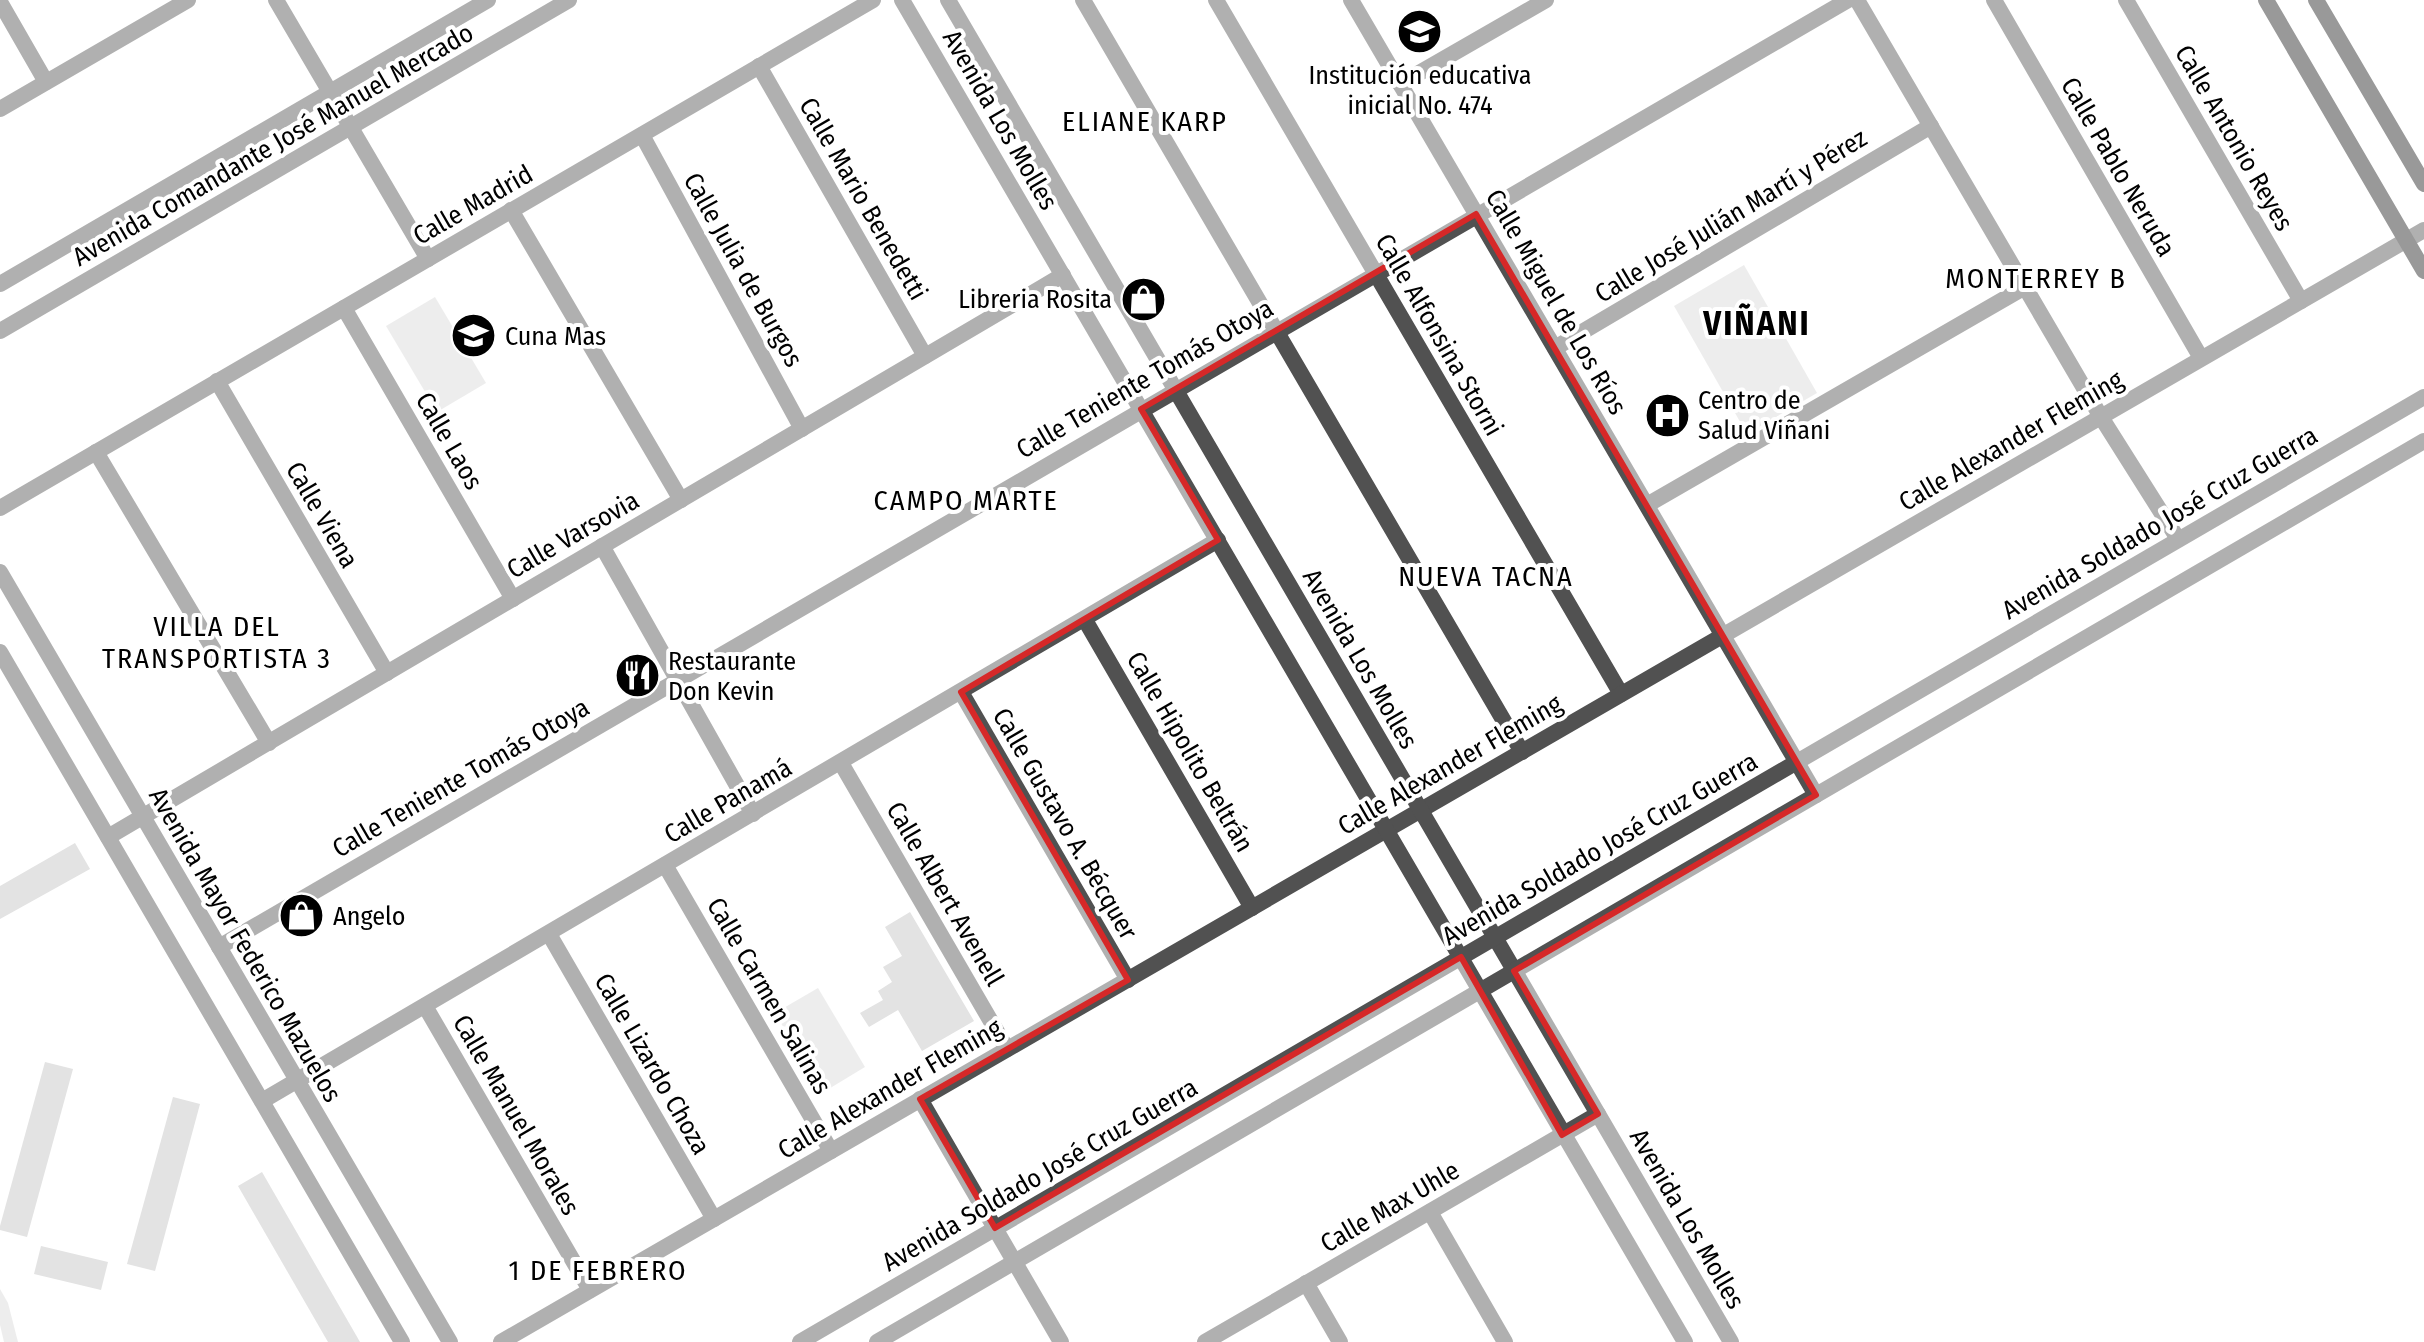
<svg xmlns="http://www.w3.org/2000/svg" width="2424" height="1342" viewBox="0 0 2424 1342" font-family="'Fira Sans Condensed',sans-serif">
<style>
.green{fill:#d8d8d8}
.building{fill:#c0c0c0}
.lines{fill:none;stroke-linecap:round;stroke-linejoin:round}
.minor{stroke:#515151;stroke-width:16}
.tertiary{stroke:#515151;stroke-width:16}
.secondary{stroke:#1e1e1e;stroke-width:16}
.marked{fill:none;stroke:#d62828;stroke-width:6;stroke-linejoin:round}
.labels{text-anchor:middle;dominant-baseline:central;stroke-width:8;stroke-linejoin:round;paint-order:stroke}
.poi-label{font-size:26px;fill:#000;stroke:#fff;text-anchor:start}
.street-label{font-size:26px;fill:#000;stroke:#fff}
.neighbourhood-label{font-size:28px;letter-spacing:2px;fill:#000;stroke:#fff}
.district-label{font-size:34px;font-weight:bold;letter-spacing:2px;fill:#000;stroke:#fff}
</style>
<rect width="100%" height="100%" fill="#fff"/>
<g class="green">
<polygon points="1744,265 1817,393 1747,434 1674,306"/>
<polygon points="435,297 486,383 437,412 386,326"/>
<polygon points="818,988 865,1067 822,1093 775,1013"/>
<polygon points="0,1289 8,1303 18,1342 4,1342 0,1325"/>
</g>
<g class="building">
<polygon points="75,843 90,869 0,919 0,886"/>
<polygon points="910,912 974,1021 922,1051 898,1010 869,1027 860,1013 883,1000 878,991 892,982 883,967 902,956 885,927"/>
<polygon points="45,1062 73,1069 27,1237 0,1230 0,1226"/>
<polygon points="173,1097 200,1104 155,1271 127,1264"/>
<polygon points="262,1172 360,1342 328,1342 238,1186"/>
<polygon points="41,1246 108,1262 101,1290 34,1274"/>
</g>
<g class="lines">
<g class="minor">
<polyline points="276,0 428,259"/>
<polyline points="1083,0 1522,752"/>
<polyline points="1216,0 1621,694"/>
<polyline points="1351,0 1816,795"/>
<polyline points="1857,0 2101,417 2178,539"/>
<polyline points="1994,0 2201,358"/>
<polyline points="2126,0 2301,301"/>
<polyline points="0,2 46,82"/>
<polyline points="759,66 925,356"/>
<polyline points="1400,84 1546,0"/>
<polyline points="0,109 188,0"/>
<polyline points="642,135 802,429"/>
<polyline points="511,210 681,500"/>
<polyline points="344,308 513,599"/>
<polyline points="1555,348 1931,126"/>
<polyline points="217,381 387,673"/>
<polyline points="96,452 269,743"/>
<polyline points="1647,505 2025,287"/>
<polyline points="0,508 873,0"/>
<polyline points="602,546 753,814"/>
<polyline points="1085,620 1252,908"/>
<polyline points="961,692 1128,980"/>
<polyline points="841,763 1007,1049"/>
<polyline points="108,837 1063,275"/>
<polyline points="665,865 831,1151"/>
<polyline points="549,934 714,1219"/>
<polyline points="219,947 1848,0"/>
<polyline points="425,1006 590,1290"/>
<polyline points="920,1099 1061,1342"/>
<polyline points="262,1101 1218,540"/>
<polyline points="1430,1212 1505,1342"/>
<polyline points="1306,1283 1340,1342"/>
<polyline points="501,1342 2424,230"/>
<polyline points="1205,1342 1598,1114"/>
</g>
<g class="tertiary">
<polyline points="902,0 1685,1342"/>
<polyline points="948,0 1731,1342"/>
<polyline points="0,284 488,0"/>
<polyline points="0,331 569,0"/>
<polyline points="0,572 450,1342"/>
<polyline points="0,652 402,1342"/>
<polyline points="800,1342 2424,397"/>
<polyline points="877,1342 2424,441"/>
</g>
<g class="secondary">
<polyline points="2266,0 2424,271"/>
<polyline points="2316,0 2424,184"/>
</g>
</g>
<path d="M0 0H2424V1342H0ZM1476,214L1816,795L1514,971L1598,1114L1562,1135L1461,957L995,1228L920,1099L1128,980L961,692L1218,540L1141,409Z" fill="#fff" fill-opacity=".55" fill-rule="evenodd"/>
<path class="marked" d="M1476,214L1816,795L1514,971L1598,1114L1562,1135L1461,957L995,1228L920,1099L1128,980L961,692L1218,540L1141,409Z"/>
<defs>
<symbol id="school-disc" viewBox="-11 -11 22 22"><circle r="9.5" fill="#000" stroke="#fff"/><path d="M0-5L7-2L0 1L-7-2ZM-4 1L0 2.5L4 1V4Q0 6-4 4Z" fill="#fff"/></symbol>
<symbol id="shop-disc" viewBox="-11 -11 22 22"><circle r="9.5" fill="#000" stroke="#fff"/><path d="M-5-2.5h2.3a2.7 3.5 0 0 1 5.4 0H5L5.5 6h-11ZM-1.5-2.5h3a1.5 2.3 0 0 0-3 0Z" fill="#fff"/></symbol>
<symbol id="hospital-disc" viewBox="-11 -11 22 22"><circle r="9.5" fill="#000" stroke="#fff"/><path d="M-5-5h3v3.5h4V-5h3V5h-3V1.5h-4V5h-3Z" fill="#fff"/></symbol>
<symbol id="restaurant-disc" viewBox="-11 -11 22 22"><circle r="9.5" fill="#000" stroke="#fff"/><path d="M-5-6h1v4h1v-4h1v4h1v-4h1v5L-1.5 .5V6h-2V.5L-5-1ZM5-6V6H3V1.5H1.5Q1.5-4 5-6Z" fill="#fff"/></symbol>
</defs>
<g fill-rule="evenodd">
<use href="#school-disc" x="1394" y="6" width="51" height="51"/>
<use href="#shop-disc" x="1118" y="274" width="51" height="51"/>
<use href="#school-disc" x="448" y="310" width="51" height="51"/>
<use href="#hospital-disc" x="1642" y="390" width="51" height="51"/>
<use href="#restaurant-disc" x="612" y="650" width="51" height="51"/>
<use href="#shop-disc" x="276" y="890" width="51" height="51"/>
</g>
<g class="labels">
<g class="poi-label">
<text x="1420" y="75" text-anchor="middle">Institución educativa<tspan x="1420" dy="30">inicial No. 474</tspan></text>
<text x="1112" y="299" text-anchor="end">Libreria Rosita</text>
<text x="505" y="336">Cuna Mas</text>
<text x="1698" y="400">Centro de<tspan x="1698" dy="30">Salud Viñani</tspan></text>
<text x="668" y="661">Restaurante<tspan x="668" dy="30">Don Kevin</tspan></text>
<text x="333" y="916">Angelo</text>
</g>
<g class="street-label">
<text transform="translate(1000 120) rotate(60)">Avenida Los Molles</text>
<text transform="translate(2234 138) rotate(60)">Calle Antonio Reyes</text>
<text transform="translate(273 145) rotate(-30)">Avenida Comandante José Manuel Mercado</text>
<text transform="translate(2118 167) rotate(60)">Calle Pablo Neruda</text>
<text transform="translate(863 199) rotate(60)">Calle Mario Benedetti</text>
<text transform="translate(473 205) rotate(-30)">Calle Madrid</text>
<text transform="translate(1731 216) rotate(-31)">Calle José Julián Martí y Pérez</text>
<text transform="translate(743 270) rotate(61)">Calle Julia de Burgos</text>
<text transform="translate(1556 302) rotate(60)">Calle Miguel de Los Ríos</text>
<text transform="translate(1439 335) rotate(60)">Calle Alfonsina Storni</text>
<text transform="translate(1145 379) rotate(-30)">Calle Teniente Tomás Otoya</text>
<text transform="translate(449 441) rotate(60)">Calle Laos</text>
<text transform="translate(2011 441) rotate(-30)">Calle Alexander Fleming</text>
<text transform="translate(322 515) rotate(60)">Calle Viena</text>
<text transform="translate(2160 523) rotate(-30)">Avenida Soldado José Cruz Guerra</text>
<text transform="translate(573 535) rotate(-30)">Calle Varsovia</text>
<text transform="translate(1360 659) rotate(60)">Avenida Los Molles</text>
<text transform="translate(1190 752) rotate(60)">Calle Hipolito Beltrán</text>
<text transform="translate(1450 765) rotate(-30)">Calle Alexander Fleming</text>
<text transform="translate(461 778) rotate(-30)">Calle Teniente Tomás Otoya</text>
<text transform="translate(728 801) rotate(-30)">Calle Panamá</text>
<text transform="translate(1065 824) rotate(60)">Calle Gustavo A. Bécquer</text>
<text transform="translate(1600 849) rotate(-30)">Avenida Soldado José Cruz Guerra</text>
<text transform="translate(945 894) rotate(60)">Calle Albert Avenell</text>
<text transform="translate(245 945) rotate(60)">Avenida Mayor Federico Mazuelos</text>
<text transform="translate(769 996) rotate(60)">Calle Carmen Salinas</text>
<text transform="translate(652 1064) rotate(60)">Calle Lizardo Choza</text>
<text transform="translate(890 1089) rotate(-30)">Calle Alexander Fleming</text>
<text transform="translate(516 1115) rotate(60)">Calle Manuel Morales</text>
<text transform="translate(1040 1175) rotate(-30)">Avenida Soldado José Cruz Guerra</text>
<text transform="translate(1390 1207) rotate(-30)">Calle Max Uhle</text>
<text transform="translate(1687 1219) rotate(60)">Avenida Los Molles</text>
</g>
<g class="neighbourhood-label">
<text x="1145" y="121">ELIANE KARP</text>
<text x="2036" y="278">MONTERREY B</text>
<text x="966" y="500">CAMPO MARTE</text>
<text x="1486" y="576">NUEVA TACNA</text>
<text x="217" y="626">VILLA DEL<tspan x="217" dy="32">TRANSPORTISTA 3</tspan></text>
<text x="598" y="1270">1 DE FEBRERO</text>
</g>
<g class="district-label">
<text x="1757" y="323">VIÑANI</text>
</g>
</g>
</svg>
